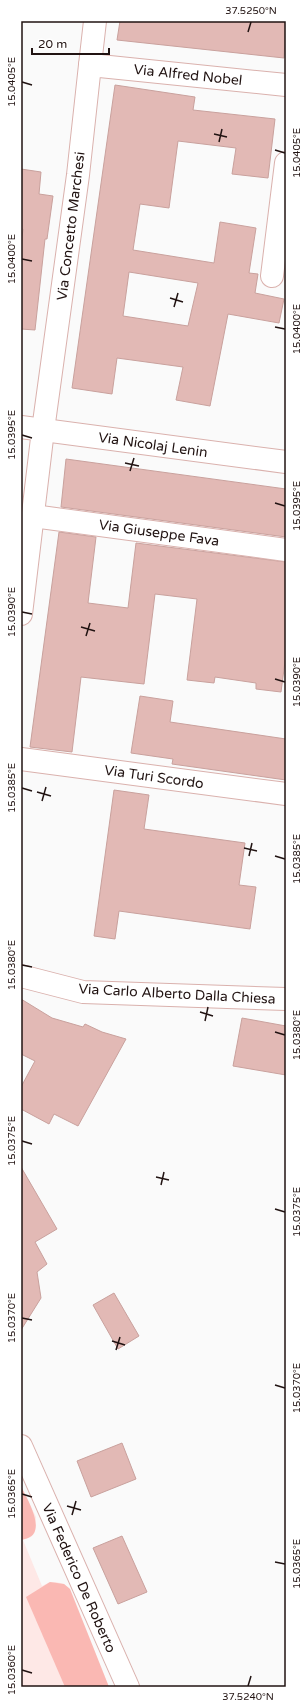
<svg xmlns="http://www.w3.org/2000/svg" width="307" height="1708" viewBox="0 0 307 1708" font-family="'Varela Round',sans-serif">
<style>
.built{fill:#fee8e6}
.green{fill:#fab8b3}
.building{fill:#e2b9b5;stroke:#c9a19d;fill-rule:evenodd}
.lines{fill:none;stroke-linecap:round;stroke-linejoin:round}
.minor-casing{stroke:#dab1ad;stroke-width:24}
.tertiary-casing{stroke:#dab1ad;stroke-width:24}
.secondary-casing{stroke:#dab1ad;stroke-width:24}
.minor{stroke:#fff;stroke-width:22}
.tertiary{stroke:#fff;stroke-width:22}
.secondary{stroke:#fff;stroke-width:22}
.ticks{fill:none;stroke:#211312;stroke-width:1.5}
.labels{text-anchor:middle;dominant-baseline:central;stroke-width:4;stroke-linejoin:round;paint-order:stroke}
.street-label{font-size:14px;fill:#211312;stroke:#fff}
.neatline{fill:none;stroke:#211312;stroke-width:1.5}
.ticks-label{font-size:10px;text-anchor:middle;fill:#211312}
</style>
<rect width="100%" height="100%" fill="#fafafa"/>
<polygon class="built" points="21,1486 36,1517 35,1532 31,1537 23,1540 42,1586 50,1582 56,1582 64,1584 70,1589 109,1687 21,1687"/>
<g class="green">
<path d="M21,1486C26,1497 41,1521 34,1533C32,1537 26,1539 21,1540Z"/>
<polygon points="50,1582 64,1584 70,1589 109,1687 65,1687 26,1597"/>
</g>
<g class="building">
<polygon points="120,21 286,21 284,58 117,40"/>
<path d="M115,85L195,97L193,110L275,119L268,178L232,174L236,148L178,141L169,208L140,204L133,250L214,263L220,222L256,228L249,273L258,274L255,293L284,299L279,323L228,314L210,406L176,400L183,367L117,358L112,394L72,388ZM129,272L198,283L188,326L123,316Z"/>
<polygon points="21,169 41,172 39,194 53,196 47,239 45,239 35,330 21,329 21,246 23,229 21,229"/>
<polygon points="66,459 286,489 286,537 61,507"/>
<polygon points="59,532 96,537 88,603 128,608 136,543 286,562 286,654 281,692 256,689 256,683 215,677 214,683 187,680 197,599 155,594 144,684 81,677 72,752 30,747"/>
<polygon points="140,696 173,701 170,722 286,739 286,780 172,764 173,759 131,753"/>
<polygon points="114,790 149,795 144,829 245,843 239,885 256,887 250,929 119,911 115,939 94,936"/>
<polygon points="21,999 52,1018 83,1027 85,1024 102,1032 126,1039 78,1126 54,1114 49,1124 21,1109 21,1087 35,1061 21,1054"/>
<polygon points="242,1018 286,1026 286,1075 233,1066"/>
<polygon points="21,1167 57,1229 35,1242 47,1264 37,1272 41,1298 21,1330"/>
<polygon points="114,1293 139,1336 118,1349 93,1305"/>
<polygon points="122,1443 136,1479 91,1497 77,1461"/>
<polygon points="122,1536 147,1592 118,1604 93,1548"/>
</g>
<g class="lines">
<defs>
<g id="minor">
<polyline points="90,65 95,21"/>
<polyline points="272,276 286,163"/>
<polyline points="33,516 286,550"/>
<polyline points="21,759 286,794"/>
<polyline points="21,976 83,992 286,999"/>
<polyline points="21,1446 128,1687"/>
</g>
<polyline id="tertiary" points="21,614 43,430"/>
<g id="secondary">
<polyline points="21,427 286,462"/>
<polyline points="43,430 78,175 90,65 286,85"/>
</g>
</defs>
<use href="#minor" class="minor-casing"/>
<use href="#tertiary" class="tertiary-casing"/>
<use href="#secondary" class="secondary-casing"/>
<use href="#minor" class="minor"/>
<use href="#tertiary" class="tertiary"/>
<use href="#secondary" class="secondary"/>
</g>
<path class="ticks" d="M248,32L251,22M22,82L32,85M214,134L227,137M219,142L222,129M275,150L285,153M22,259L32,261M170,298L183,302M174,307L178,293M275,327L285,329M22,435L32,438M125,463L139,466M130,471L134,458M275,503L285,506M22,612L32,614M81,627L95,631M86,636L90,623M275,679L285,682M22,788L32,791M37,792L51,796M42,801L46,787M244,848L257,851M249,856L252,843M275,856L285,859M22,965L32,967M200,1012L213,1016M205,1021L208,1007M275,1032L285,1035M22,1141L32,1144M156,1177L169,1180M161,1185L164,1172M275,1209L285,1212M22,1318L32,1320M112,1341L125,1345M116,1350L120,1337M275,1385L285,1388M22,1494L32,1497M67,1506L81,1510M72,1515L76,1501M275,1562L285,1564M22,1670L32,1673M248,1686L251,1676"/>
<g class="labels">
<g class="street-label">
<text transform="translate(188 75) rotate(6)">Via Alfred Nobel</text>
<text transform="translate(71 226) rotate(-83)">Via Concetto Marchesi</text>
<text transform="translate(153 445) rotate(8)">Via Nicolaj Lenin</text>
<text transform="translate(159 533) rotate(8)">Via Giuseppe Fava</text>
<text transform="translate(154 777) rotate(8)">Via Turi Scordo</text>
<text transform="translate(177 994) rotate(3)">Via Carlo Alberto Dalla Chiesa</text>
<text transform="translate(79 1578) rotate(66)">Via Federico De Roberto</text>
</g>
</g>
<rect width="307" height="1708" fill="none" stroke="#ffffff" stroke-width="44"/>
<path d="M32 48v6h77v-6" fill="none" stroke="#211312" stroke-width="2"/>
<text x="38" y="48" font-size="12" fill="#211312" stroke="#ffffff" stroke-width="3" paint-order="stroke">20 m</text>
<rect x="22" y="22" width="263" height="1664" class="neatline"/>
<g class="ticks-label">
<text x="251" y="14">37.5250°N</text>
<text transform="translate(11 82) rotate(-90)" y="4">15.0405°E</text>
<text transform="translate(296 153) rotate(-90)" y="4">15.0405°E</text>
<text transform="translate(11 259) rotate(-90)" y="4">15.0400°E</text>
<text transform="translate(296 329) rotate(-90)" y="4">15.0400°E</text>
<text transform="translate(11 435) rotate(-90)" y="4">15.0395°E</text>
<text transform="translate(296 506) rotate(-90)" y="4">15.0395°E</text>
<text transform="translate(11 612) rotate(-90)" y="4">15.0390°E</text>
<text transform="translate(296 682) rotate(-90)" y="4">15.0390°E</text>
<text transform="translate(11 788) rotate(-90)" y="4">15.0385°E</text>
<text transform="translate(296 859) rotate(-90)" y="4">15.0385°E</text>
<text transform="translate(11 965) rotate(-90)" y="4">15.0380°E</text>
<text transform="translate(296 1035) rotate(-90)" y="4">15.0380°E</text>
<text transform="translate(11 1141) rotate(-90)" y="4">15.0375°E</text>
<text transform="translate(296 1212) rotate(-90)" y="4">15.0375°E</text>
<text transform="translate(11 1318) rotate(-90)" y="4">15.0370°E</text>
<text transform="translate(296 1388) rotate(-90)" y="4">15.0370°E</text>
<text transform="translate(11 1494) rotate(-90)" y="4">15.0365°E</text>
<text transform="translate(296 1564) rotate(-90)" y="4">15.0365°E</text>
<text transform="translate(11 1670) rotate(-90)" y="4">15.0360°E</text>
<text x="248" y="1700">37.5240°N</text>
</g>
</svg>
